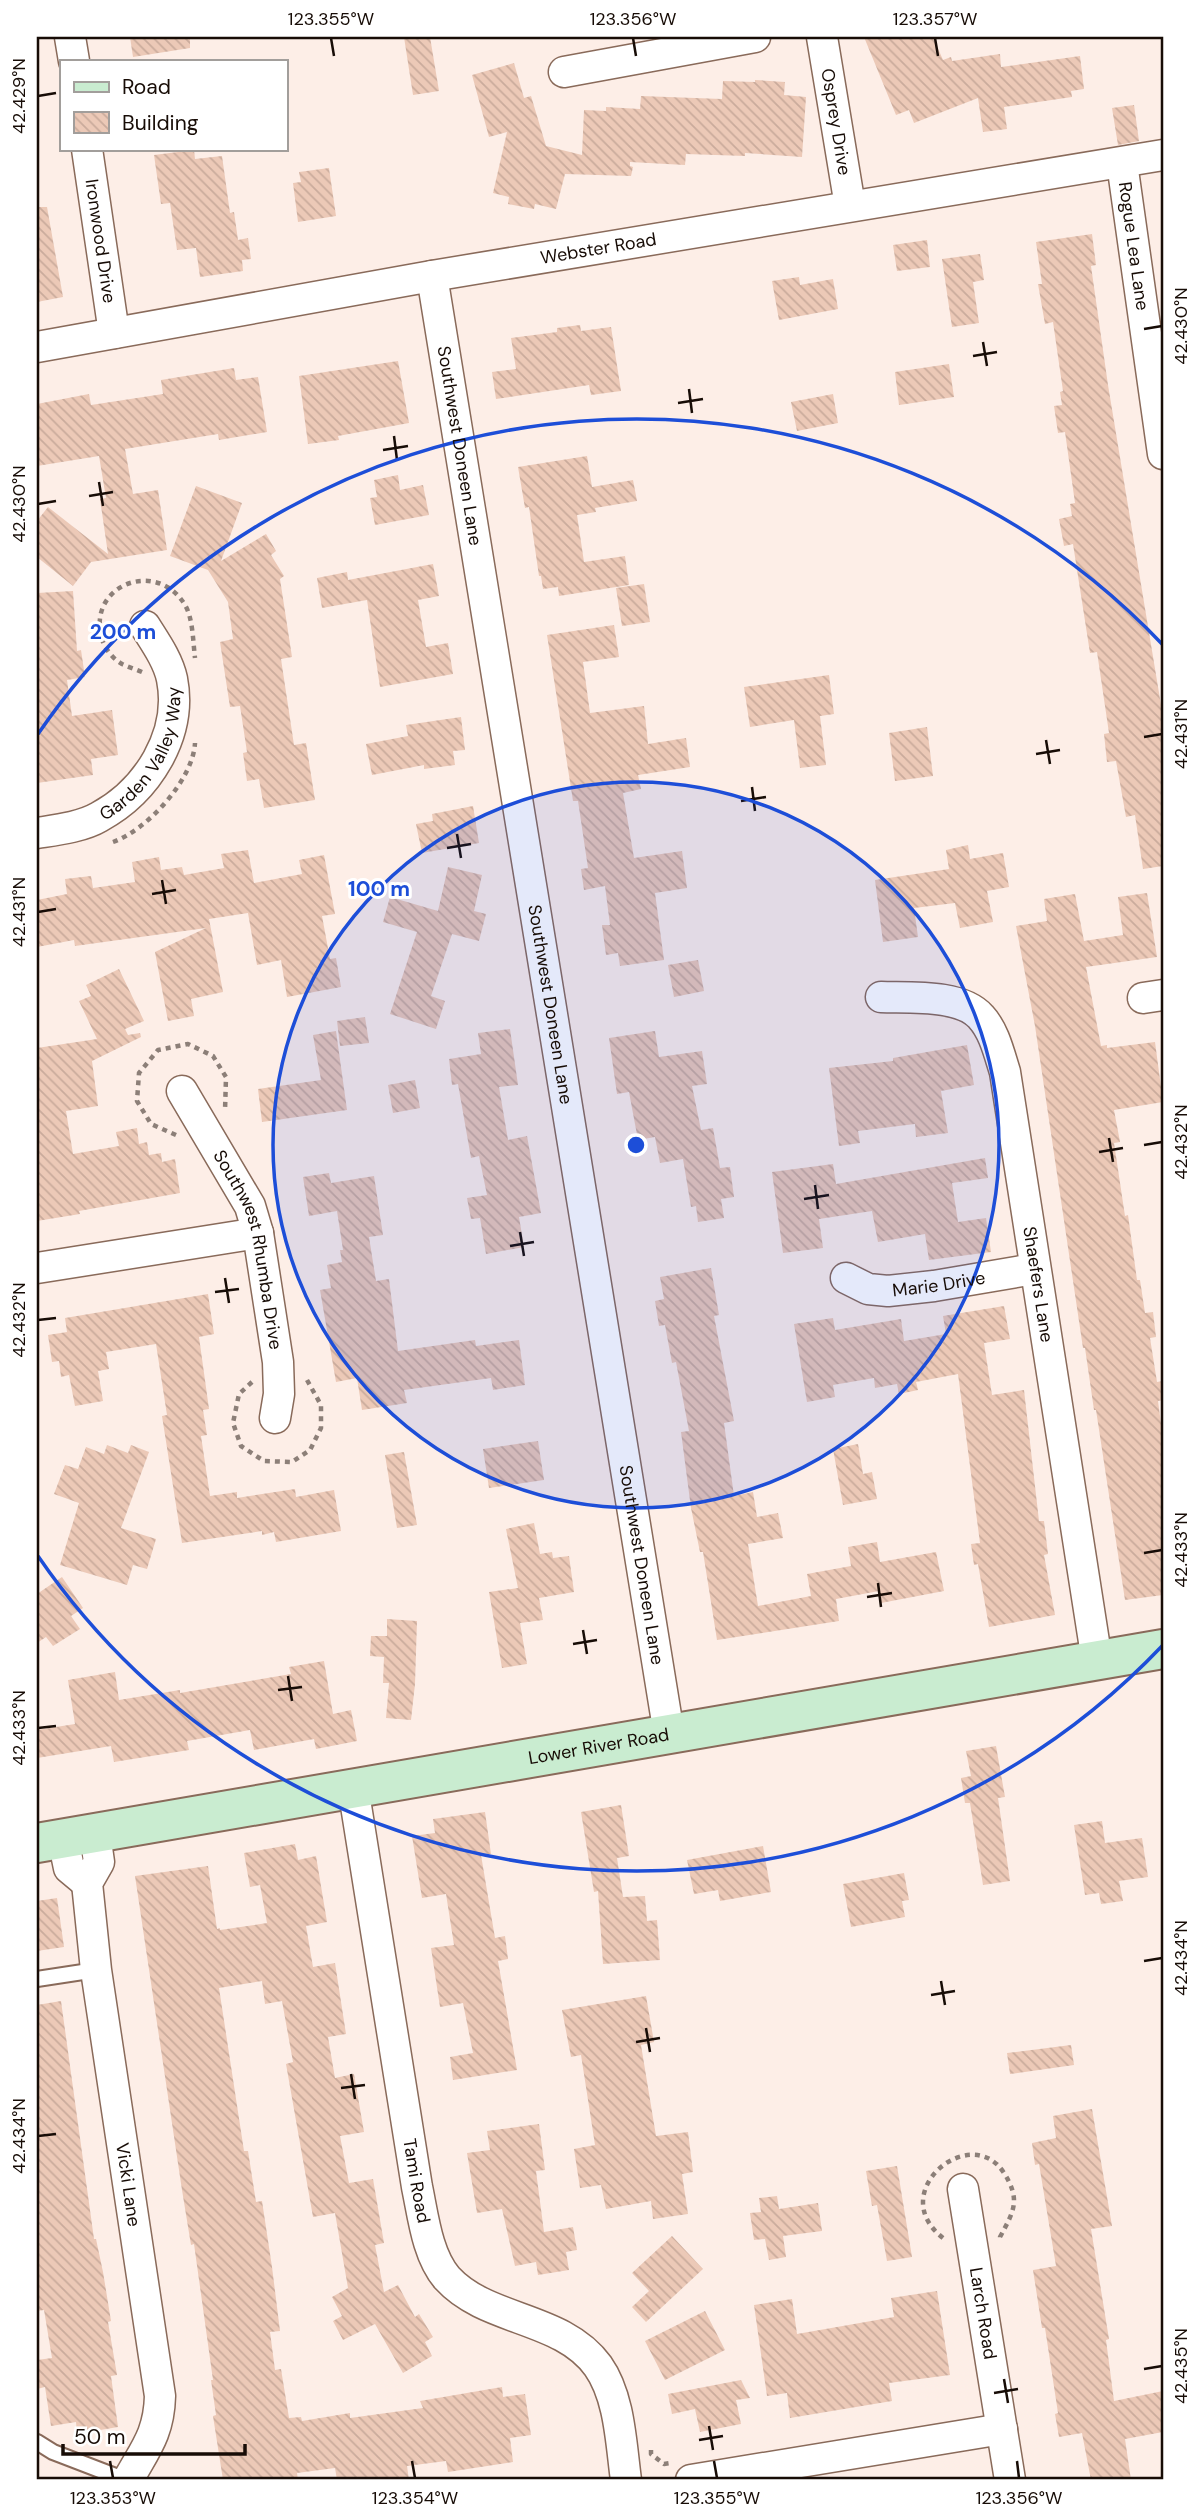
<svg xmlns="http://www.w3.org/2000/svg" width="1200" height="2517" viewBox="0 0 1200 2517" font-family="'DM Sans',sans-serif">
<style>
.building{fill:url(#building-back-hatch)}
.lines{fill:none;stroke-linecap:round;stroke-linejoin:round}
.lane-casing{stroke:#896a5a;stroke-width:18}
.street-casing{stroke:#896a5a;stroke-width:33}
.secondary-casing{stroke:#896a5a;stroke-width:42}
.path{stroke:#8c7f78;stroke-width:4.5;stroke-dasharray:5 5;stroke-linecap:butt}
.lane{stroke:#fff;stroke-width:14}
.street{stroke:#fff;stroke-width:30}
.secondary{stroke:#c9ecd0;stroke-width:38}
.ticks{fill:none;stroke:#170c06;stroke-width:2.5}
.ring{fill:none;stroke:#1d4ed8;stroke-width:3.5}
.labels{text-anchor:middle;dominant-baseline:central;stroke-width:6;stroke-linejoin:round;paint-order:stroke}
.street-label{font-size:18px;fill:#170c06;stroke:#fff}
.centre{fill:#1d4ed8;stroke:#fff;stroke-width:3.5}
.ring-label{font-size:21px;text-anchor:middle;font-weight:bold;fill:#1d4ed8;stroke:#fff;stroke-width:6;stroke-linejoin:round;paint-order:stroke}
.neatline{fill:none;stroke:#170c06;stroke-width:2.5}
.ticks-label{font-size:18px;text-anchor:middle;fill:#170c06}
</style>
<defs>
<pattern id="building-back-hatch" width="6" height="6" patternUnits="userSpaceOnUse" patternTransform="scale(1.75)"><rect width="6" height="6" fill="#ecc9b7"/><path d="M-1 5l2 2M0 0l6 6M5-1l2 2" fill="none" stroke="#caab9c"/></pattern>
</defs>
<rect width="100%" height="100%" fill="#fdeee7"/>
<g class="building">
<polygon points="130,37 190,37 190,48 133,57"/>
<polygon points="404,37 430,37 439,91 413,95"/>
<polygon points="864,37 933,37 943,60 951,57 952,61 1000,54 1001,67 1080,56 1084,89 1071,91 1072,97 1004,107 1007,129 983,132 978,98 914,123 909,110 896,115"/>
<polygon points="514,63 524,98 531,96 546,146 582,155 584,110 606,111 606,107 640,109 641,96 722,99 723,81 755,82 755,80 785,82 784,95 806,97 802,157 745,153 745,156 686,154 685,165 630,162 630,166 633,167 631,176 565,174 556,209 535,204 534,209 508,204 509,197 493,193 507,132 489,137 472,75"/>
<polygon points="1134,105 1139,141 1118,145 1112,108"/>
<polygon points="194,150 195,159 222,156 230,213 234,212 238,240 248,238 251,259 242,260 243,271 200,277 196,248 177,250 170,203 161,204 154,155"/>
<polygon points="329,168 336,216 298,222 293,183 301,182 299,172"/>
<polygon points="37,207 47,207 63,297 37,302"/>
<polygon points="1092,234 1096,265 1091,266 1108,385 1163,717 1163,866 1143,869 1135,815 1126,817 1116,761 1107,762 1104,734 1109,733 1097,652 1090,653 1073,544 1064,546 1059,519 1072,516 1070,504 1075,503 1065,432 1058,433 1054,406 1062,405 1060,392 1063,391 1053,322 1045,324 1038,284 1042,284 1036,242"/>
<polygon points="927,240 930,267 897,271 893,245"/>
<polygon points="980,254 984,280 973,282 979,323 952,327 942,259"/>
<polygon points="799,277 800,285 833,279 838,309 779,320 772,281"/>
<polygon points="580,325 581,331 611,327 621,391 591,395 589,385 496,399 492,372 516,369 511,338 557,332 557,328"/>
<polygon points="398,361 409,423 338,436 339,440 308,444 299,376"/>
<polygon points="949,364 954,397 899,405 895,372"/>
<polygon points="234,368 236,380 258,377 267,432 219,440 218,434 125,449 133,494 158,490 167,550 91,562 73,586 37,557 37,521 48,507 108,554 100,499 106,498 99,456 37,466 37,404 89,394 91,405 163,394 161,380"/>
<polygon points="833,394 838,423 797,431 791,402"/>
<polygon points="587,456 592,487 633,480 637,501 595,508 596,512 577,515 584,562 625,556 629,585 559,596 558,587 543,589 541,576 539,576 529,507 525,508 518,467"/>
<polygon points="398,475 400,490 423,485 429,515 375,525 370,498 377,497 374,480"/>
<polygon points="196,486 242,503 221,561 266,534 276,551 271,555 284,576 280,579 292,657 281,659 294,745 306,743 315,800 264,808 259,779 247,781 243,753 247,752 240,706 230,707 220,642 233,639 228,602 208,570 170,556"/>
<polygon points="433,564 439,596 418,600 426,647 448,643 453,674 380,687 367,600 322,608 317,578 347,572 348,580"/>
<polygon points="644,584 650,622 622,626 616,588"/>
<polygon points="73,591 77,651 81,650 85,677 67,680 72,716 112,710 118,755 91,759 93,775 37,783 37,593"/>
<polygon points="614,625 619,657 583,662 590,713 644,706 648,744 686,738 690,767 638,775 641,789 623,793 634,858 682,851 687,888 655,893 664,960 620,966 618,953 606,955 602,925 610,925 605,886 584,890 581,869 588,868 578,801 573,801 547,635"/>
<polygon points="829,675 834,714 820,716 826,765 800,768 794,720 750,727 744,687"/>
<polygon points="461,717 465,750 453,751 455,765 424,769 424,765 372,775 366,744 408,736 406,725"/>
<polygon points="927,727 933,776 895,781 889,733"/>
<polygon points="473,806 479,843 422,853 416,824 433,821 432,814"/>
<polygon points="968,845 970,859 1003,853 1009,887 987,891 993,922 960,928 955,903 914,908 918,937 883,942 875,880 949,869 946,850"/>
<polygon points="248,850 254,883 302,874 299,860 324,855 335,914 322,916 330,959 336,958 341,987 287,997 281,960 257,965 248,913 209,919 223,992 191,999 194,1016 168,1021 155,952 206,928 75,946 74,940 37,947 37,900 67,894 65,879 91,876 93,888 135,882 132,862 159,857 161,870 182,867 184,875 224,868 221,854"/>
<polygon points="448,867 482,875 474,911 486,914 479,941 452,934 431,996 445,1001 436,1029 390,1014 417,932 383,922 390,897 438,911"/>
<polygon points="1147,893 1157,957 1086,967 1101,1046 1107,1045 1107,1048 1155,1042 1163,1102 1114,1110 1120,1142 1114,1143 1125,1216 1128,1215 1137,1280 1140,1280 1145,1313 1153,1312 1156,1337 1150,1338 1157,1382 1163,1381 1163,1400 1158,1401 1163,1439 1163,1595 1125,1600 1096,1410 1094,1410 1085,1348 1083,1348 1035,1026 1016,926 1047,921 1044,899 1075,894 1084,941 1123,935 1118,897"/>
<polygon points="698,960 704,991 674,997 668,965"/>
<polygon points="119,969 144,1021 125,1029 128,1035 140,1033 141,1037 92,1061 98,1106 66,1111 73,1154 119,1146 116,1132 137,1128 139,1144 147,1142 149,1155 161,1153 162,1162 175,1159 180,1193 79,1211 80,1214 37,1221 37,1048 97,1039 79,1001 91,996 86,985"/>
<polygon points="365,1017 369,1043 340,1046 337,1021"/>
<polygon points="510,1029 518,1085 499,1087 508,1140 527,1136 541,1213 519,1217 524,1247 486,1254 480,1218 471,1219 467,1198 487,1195 479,1156 471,1158 458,1084 452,1085 449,1059 481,1054 478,1033"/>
<polygon points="336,1031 347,1110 262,1122 258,1089 321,1080 313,1035"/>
<polygon points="655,1031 659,1057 702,1051 707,1084 692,1086 701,1130 713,1128 720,1168 730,1167 734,1197 721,1199 724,1218 698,1222 696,1206 691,1207 683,1159 660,1163 655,1137 638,1140 629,1092 617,1094 609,1038"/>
<polygon points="967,1045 974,1085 941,1091 948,1133 916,1137 915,1124 858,1131 860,1143 839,1146 829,1068 893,1061 893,1058"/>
<polygon points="415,1080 420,1108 393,1113 388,1085"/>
<polygon points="985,1158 988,1178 952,1183 958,1222 986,1218 991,1252 929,1260 925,1234 878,1242 872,1211 819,1219 823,1248 783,1253 772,1172 833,1164 836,1184"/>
<polygon points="329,1173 331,1183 374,1176 383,1235 369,1237 376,1281 389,1279 398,1351 475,1340 476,1346 519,1340 525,1385 493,1390 491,1378 404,1390 407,1403 362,1410 357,1378 336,1382 320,1290 331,1288 327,1265 342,1262 340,1250 343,1250 337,1211 309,1216 303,1177"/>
<polygon points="711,1268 719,1315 714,1316 734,1421 724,1423 734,1496 753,1492 757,1517 778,1513 783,1538 748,1544 758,1606 811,1596 807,1574 851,1566 848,1547 877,1542 880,1562 936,1552 944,1591 881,1603 879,1591 836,1599 839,1621 717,1640 703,1552 700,1552 691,1508 681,1432 689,1431 676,1362 672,1363 665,1325 659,1326 655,1301 664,1299 660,1277"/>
<polygon points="208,1294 214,1334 199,1337 209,1409 203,1410 207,1435 201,1436 210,1496 237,1492 237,1498 295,1489 296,1497 334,1490 341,1531 276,1542 274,1532 262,1535 262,1531 182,1543 162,1416 167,1415 156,1344 106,1352 109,1369 98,1371 103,1401 75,1406 69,1375 61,1377 59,1361 52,1362 48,1335 67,1332 65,1318"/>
<polygon points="1004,1306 1010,1339 984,1343 992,1395 1024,1390 1039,1521 1044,1521 1048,1554 1044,1555 1055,1615 989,1627 978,1564 974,1565 971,1544 980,1543 958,1374 916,1382 918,1390 899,1394 897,1384 875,1388 874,1378 833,1385 835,1397 807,1402 794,1324 833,1318 835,1330 901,1319 904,1341 946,1334 943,1316"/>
<polygon points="538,1441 544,1480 489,1488 483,1449"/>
<polygon points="858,1444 863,1474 872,1472 877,1499 843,1505 833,1449"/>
<polygon points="107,1445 128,1453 131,1445 149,1452 121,1528 156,1539 147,1569 133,1565 127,1585 60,1565 79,1503 54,1494 65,1465 78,1469 86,1447 104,1454"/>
<polygon points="404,1452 417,1525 397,1528 385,1455"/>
<polygon points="534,1523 540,1554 552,1552 553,1558 569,1556 574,1592 539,1598 543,1620 520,1623 527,1664 502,1668 489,1592 518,1588 506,1529"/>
<polygon points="62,1577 83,1608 71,1616 80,1629 53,1646 46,1637 37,1643 37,1594"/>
<polygon points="387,1619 417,1621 415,1684 411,1720 386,1718 389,1683 383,1683 384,1657 370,1656 371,1636 387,1636"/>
<polygon points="324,1661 333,1714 351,1710 357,1741 316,1749 314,1739 254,1750 250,1730 187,1741 189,1750 114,1762 111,1746 37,1758 37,1730 75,1724 68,1680 115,1672 119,1700 180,1690 180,1693 291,1674 289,1667"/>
<polygon points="996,1746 1005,1797 998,1798 1010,1881 983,1885 970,1803 965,1803 961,1778 971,1776 966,1751"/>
<polygon points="621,1805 629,1856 617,1858 623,1897 645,1896 647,1921 657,1920 660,1960 603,1964 598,1891 594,1892 581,1812"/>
<polygon points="485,1812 491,1854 481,1855 495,1938 505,1936 508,1959 498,1961 517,2070 453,2080 450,2057 473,2053 463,2003 440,2007 431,1948 454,1945 446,1894 422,1898 412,1836 435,1833 433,1819"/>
<polygon points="1102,1821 1105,1843 1142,1838 1148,1877 1119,1881 1123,1901 1101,1904 1099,1893 1085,1895 1074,1825"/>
<polygon points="295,1844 298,1860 316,1856 327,1922 306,1926 313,1967 335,1963 346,2034 328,2037 335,2078 354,2074 364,2132 340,2136 349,2183 373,2179 384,2243 375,2245 384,2292 398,2285 415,2317 419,2314 433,2337 425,2342 432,2356 403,2373 375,2324 343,2340 333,2321 342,2316 332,2297 348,2288 335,2213 313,2217 286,2064 293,2062 282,2001 265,2004 262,1981 219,1988 244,2151 248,2151 256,2202 262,2201 272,2267 280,2331 270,2332 275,2370 281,2369 289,2418 301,2417 302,2421 350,2413 350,2418 423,2408 420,2401 502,2387 503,2397 525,2394 531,2435 510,2438 513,2462 448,2472 446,2461 407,2466 409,2480 337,2480 335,2468 297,2473 298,2480 223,2480 213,2416 216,2415 211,2380 213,2380 194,2244 191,2245 182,2190 135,1876 208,1866 217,1929 220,1928 220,1930 267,1923 260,1885 250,1887 244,1853"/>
<polygon points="763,1846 771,1892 720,1901 718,1890 694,1894 687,1860"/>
<polygon points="904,1873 909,1900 902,1901 905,1917 851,1927 843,1884"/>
<polygon points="57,1898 64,1947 37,1951 37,1901"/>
<polygon points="646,1996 654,2042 641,2045 656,2136 688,2132 693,2172 682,2174 688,2214 653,2219 651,2201 606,2209 601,2185 580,2188 574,2149 595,2145 581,2055 571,2057 562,2010"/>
<polygon points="61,2001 94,2239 96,2239 103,2272 111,2321 108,2322 117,2375 111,2376 118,2427 77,2434 76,2422 51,2426 45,2387 37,2389 37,2360 52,2358 44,2310 37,2311 37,2005"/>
<polygon points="1071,2045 1074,2065 1010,2074 1007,2053"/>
<polygon points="1092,2109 1112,2226 1091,2229 1109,2339 1106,2340 1114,2401 1163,2391 1163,2432 1125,2439 1131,2480 1091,2480 1082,2433 1059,2437 1055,2414 1058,2413 1045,2328 1042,2328 1033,2270 1056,2266 1039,2164 1035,2165 1032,2143 1056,2138 1053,2116"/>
<polygon points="539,2124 545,2170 536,2171 544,2232 573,2227 577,2250 566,2252 569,2270 538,2275 536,2262 515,2266 502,2209 477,2213 467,2153 490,2150 487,2131"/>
<polygon points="897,2166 912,2257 887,2261 877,2205 872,2206 866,2171"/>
<polygon points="777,2196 779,2209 818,2203 822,2231 783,2236 786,2257 769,2260 765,2239 754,2240 750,2213 761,2212 759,2198"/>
<polygon points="672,2236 703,2269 646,2322 632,2307 649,2291 632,2273"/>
<polygon points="937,2291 950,2375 889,2383 892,2401 790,2418 787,2393 767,2396 754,2305 792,2299 797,2334 894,2317 891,2298"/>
<polygon points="705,2311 725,2350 665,2380 645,2341"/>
<polygon points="741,2380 750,2398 736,2400 741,2424 700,2432 695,2409 672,2414 668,2394"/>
</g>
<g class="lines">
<defs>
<g id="lane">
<polyline points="37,1979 96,1970"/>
<polyline points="37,2442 53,2452 126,2480"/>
</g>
<g id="street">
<polyline points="70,37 74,61"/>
<path id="s1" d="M822,37L850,206"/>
<polyline points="564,72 755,37"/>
<path id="s2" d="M87,149L114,333"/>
<path id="s3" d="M1122,163L1163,454"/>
<path id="s4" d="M432,276L669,1734"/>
<path id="s5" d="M37,347L432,276L1163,155"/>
<path id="s6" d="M37,833C56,830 82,827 99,817C147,791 183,735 172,679C168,660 155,642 145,626"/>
<path id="s7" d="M881,997C910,998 961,994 981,1017C994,1031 999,1053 1005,1072L1097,1661"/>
<polyline points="1143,998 1163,995"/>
<path id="s8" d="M182,1091L250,1206L258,1233L278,1362L279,1394L275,1418"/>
<polyline points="37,1268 258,1233"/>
<path id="s9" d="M846,1278L868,1289L888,1291L934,1286L1034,1269"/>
<path id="s10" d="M353,1787L417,2187C423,2215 427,2255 447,2278C487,2322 562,2316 598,2366C620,2397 621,2444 626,2480"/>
<path id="s11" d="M95,1834L99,1862L87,1883L96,1970L160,2396C159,2434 145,2449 128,2480"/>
<polyline points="63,1839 69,1868 87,1883"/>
<path id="s12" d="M963,2189L1010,2480"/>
<polyline points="691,2480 1002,2429"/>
</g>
<g id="secondary">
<path id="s13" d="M37,1843L1163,1649"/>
</g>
</defs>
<use href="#lane" class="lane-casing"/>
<use href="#street" class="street-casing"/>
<use href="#secondary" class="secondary-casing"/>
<g class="path">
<path d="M142,672C135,669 128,667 122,664C113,659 105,649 102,639C86,585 157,558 185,605C193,618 193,642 195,658"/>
<path d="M113,842C147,830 193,780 195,743"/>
<polyline points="176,1135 151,1124 137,1101 139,1073 158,1050 188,1044 213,1056 226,1077 225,1111"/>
<polyline points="252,1382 239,1394 233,1423 241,1446 264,1461 292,1462 310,1450 321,1428 321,1405 307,1380"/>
<path d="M943,2238C884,2192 971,2121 1004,2173C1021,2200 1014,2211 1000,2237V2241"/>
<polyline points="651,2450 651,2454 664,2464 671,2463"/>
</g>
<use href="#lane" class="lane"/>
<use href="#street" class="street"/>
<use href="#secondary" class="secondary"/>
</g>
<path class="ticks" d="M331,38L334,56M633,38L636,56M935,38L938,56M38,96L56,93M1144,329L1162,326M983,342L987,366M973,356L997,352M689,389L692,413M678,403L703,399M394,436L397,460M383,450L408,446M99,482L103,506M89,496L113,492M38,504L56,501M1144,737L1162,734M1046,740L1050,764M1036,754L1060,750M752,787L755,811M741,801L766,797M457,834L461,858M447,848L471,844M162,880L166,904M152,894L176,890M38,912L56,909M1109,1138L1113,1162M1144,1145L1162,1142M1099,1152L1123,1148M815,1185L818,1209M804,1199L829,1195M520,1232L524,1256M510,1246L534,1242M225,1278L229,1303M215,1292L239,1289M38,1320L56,1318M1144,1553L1162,1550M878,1583L881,1607M867,1597L892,1593M583,1630L587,1654M573,1644L597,1640M288,1676L292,1701M278,1690L302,1687M38,1728L56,1726M1144,1961L1162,1958M941,1981L945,2005M931,1995L955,1991M646,2028L650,2052M636,2042L660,2038M351,2074L355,2099M341,2088L365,2085M38,2136L56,2134M1144,2369L1162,2366M1004,2379L1008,2403M994,2393L1018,2389M709,2426L713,2450M699,2440L723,2436M110,2461L113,2478M412,2461L415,2478M714,2461L717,2478M1017,2461L1019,2478"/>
<circle cx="636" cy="1145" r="363" fill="#1d4ed8" fill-opacity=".12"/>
<g class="ring">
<circle cx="636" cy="1145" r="363"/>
<path d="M1163 1645A726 726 0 0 1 38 1556M38 734A726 726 0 0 1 1163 645"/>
</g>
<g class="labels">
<g class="street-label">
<text stroke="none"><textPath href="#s1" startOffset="86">Osprey Drive</textPath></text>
<text stroke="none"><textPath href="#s2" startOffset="93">Ironwood Drive</textPath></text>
<text stroke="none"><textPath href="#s3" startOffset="84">Rogue Lea Lane</textPath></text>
<text stroke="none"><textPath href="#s5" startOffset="570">Webster Road</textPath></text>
<text stroke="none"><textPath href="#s4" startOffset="172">Southwest Doneen Lane</textPath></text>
<text stroke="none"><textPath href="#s6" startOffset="145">Garden Valley Way</textPath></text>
<text stroke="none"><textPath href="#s4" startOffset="738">Southwest Doneen Lane</textPath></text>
<text stroke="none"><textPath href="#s8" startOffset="175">Southwest Rhumba Drive</textPath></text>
<text stroke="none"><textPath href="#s9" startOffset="96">Marie Drive</textPath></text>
<text stroke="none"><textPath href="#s7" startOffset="380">Shaefers Lane</textPath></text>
<text stroke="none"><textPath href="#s4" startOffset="1306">Southwest Doneen Lane</textPath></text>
<text stroke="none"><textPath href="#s13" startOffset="570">Lower River Road</textPath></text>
<text stroke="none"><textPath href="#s10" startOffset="399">Tami Road</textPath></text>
<text stroke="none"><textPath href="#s11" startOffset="357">Vicki Lane</textPath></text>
<text stroke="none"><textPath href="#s12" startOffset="126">Larch Road</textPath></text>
</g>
</g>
<circle cx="636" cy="1145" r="10" class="centre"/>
<g class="ring-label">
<text x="123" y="639">200 m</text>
<text x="379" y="896">100 m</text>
</g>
<rect width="1200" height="2517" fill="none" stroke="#ffffff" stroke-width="77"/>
<rect x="60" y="60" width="228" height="91" fill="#ffffff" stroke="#a29e9b" stroke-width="2"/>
<rect x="74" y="82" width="35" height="10" fill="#c9ecd0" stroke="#a29e9b" stroke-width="2"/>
<text x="122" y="94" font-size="21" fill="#170c06">Road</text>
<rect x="74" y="112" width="35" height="21" fill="url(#building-back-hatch)" stroke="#a29e9b" stroke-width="2"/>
<text x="122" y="130" font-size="21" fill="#170c06">Building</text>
<path d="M63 2444v10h182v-10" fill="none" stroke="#170c06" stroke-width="3.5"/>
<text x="74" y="2444" font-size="21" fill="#170c06" stroke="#ffffff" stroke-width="5" paint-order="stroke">50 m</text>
<rect x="38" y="38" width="1124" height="2440" class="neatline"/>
<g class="ticks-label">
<text x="331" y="25">123.355°W</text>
<text x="633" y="25">123.356°W</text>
<text x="935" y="25">123.357°W</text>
<text transform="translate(19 96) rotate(-90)" y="6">42.429°N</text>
<text transform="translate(1181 326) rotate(-90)" y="6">42.430°N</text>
<text transform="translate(19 504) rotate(-90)" y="6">42.430°N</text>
<text transform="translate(1181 734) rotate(-90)" y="6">42.431°N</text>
<text transform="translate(19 912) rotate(-90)" y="6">42.431°N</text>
<text transform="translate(1181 1142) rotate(-90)" y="6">42.432°N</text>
<text transform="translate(19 1320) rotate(-90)" y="6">42.432°N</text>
<text transform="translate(1181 1550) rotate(-90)" y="6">42.433°N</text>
<text transform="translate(19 1728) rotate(-90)" y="6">42.433°N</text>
<text transform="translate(1181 1958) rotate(-90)" y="6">42.434°N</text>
<text transform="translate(19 2136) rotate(-90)" y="6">42.434°N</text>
<text transform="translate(1181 2366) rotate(-90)" y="6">42.435°N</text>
<text x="113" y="2504">123.353°W</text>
<text x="415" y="2504">123.354°W</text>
<text x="717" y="2504">123.355°W</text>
<text x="1019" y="2504">123.356°W</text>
</g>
</svg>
